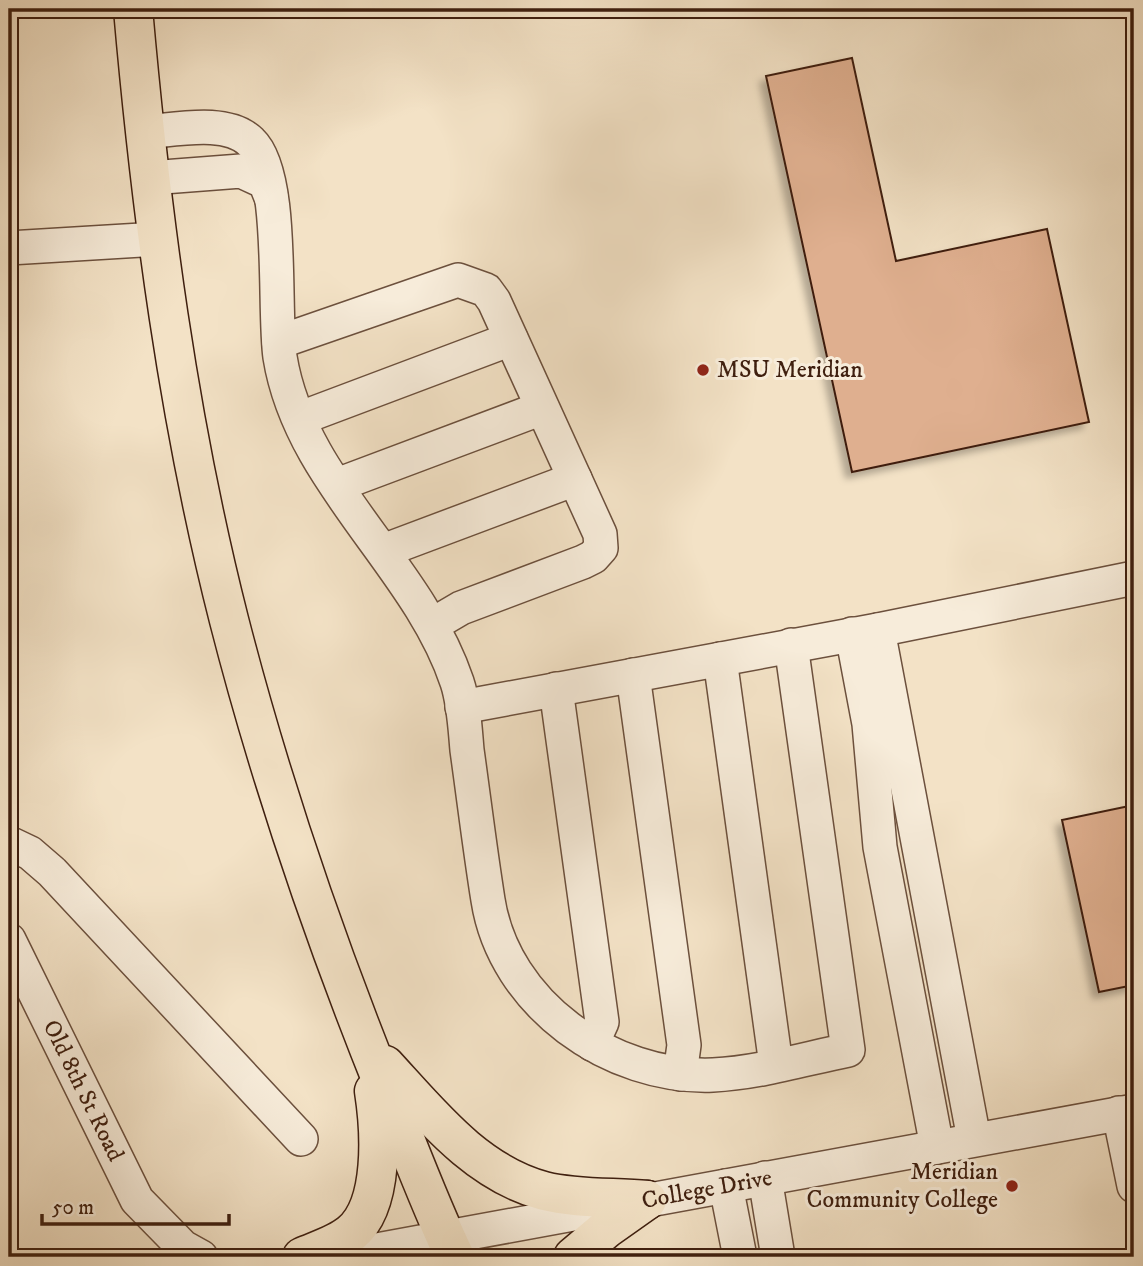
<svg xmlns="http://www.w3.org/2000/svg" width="1143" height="1266" viewBox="0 0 1143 1266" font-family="'IM FELL DW Pica',serif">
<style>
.building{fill:#dfaf8f;stroke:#3f1f0f;stroke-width:2;filter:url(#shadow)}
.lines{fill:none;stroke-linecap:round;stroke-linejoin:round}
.minor-casing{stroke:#6c503d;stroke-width:36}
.major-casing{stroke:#3f1f0f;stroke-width:41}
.minor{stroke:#f7ecda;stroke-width:33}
.major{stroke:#f3e2c6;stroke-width:38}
.poi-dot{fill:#8f2418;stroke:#f7ecda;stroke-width:2.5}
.labels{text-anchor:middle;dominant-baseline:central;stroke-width:6;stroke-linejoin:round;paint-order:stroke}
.poi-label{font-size:24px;fill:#3f1f0f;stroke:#f7ecda;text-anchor:start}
.street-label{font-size:24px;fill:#3f1f0f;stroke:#f7ecda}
</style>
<defs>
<filter id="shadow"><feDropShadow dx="-6" dy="6" stdDeviation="3.5" flood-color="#0004"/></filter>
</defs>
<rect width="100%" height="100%" fill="#f3e2c6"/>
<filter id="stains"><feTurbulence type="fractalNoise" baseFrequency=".00286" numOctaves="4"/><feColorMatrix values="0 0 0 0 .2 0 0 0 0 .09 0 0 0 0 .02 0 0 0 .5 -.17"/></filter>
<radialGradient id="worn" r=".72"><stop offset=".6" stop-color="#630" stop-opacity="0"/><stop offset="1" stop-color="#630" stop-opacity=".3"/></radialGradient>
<g class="building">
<polygon points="852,58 896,261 1047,229 1089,422 852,472 766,76"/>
<polygon points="1134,805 1134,985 1099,992 1062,820"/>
</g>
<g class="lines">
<defs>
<g id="minor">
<path d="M144,132C175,130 227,118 251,142C285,174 273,309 280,357C300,482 418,565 457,682C464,703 465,728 467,750C474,800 480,850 488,900C504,1004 611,1079 713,1075C758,1073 804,1059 848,1050L791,645"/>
<polyline points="150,178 241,171 265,182 271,197"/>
<polyline points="9,248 158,239"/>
<polyline points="279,342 458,280 486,290 494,301 600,534 601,548 593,557 583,562 461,608 432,625"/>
<polyline points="301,418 511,339"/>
<polyline points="337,485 542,408"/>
<polyline points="383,551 575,479"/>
<polyline points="878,630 974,1139"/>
<polyline points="852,634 869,724 880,847 937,1147"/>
<polyline points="720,659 776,1065"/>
<polyline points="633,675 684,1045 680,1074"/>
<polyline points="556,689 602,1022 592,1044"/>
<polyline points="462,707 878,630 1134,578"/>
<polyline points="9,843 30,853 52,872 301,1139"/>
<path id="s1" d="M9,940L137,1200L183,1247L201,1257"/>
<polyline points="1119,1113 1134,1186"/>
<polyline points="765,1178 778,1257"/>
<polyline points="726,1186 740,1257"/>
<path id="s2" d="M339,1257L1134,1111"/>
</g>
<g id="major">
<path d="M133,9C151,213 178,420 229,620C270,780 323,935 385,1089C408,1145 429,1203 455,1257"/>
<path d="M385,1065C431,1115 476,1173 544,1191C576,1199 614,1197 647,1200"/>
<path d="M302,1257C318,1250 338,1244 351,1233C385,1205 380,1130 374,1091"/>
<polyline points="573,1257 606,1229 647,1200"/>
</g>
</defs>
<use href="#minor" class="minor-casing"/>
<use href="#major" class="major-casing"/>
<use href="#minor" class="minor"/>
<use href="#major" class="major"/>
</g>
<g class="poi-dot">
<circle cx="703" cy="370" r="7"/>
<circle cx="1012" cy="1186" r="7"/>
</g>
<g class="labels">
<g class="poi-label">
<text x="717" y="370">MSU Meridian</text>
<text x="998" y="1172" text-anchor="end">Meridian<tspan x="998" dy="28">Community College</tspan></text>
</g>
<g class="street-label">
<text stroke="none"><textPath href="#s1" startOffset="168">Old 8th St Road</textPath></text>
<text stroke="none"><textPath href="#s2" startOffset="374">College Drive</textPath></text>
</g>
</g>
<rect width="1143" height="1266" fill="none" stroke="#f3e2c6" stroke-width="35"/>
<rect x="10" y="10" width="1122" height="1245" fill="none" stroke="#3f1f0f" stroke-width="3.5"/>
<rect x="18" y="18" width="1108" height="1231" fill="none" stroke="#3f1f0f" stroke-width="2"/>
<path d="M42 1214v10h187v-10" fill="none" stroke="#3f1f0f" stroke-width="3.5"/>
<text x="52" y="1214" font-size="21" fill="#3f1f0f" stroke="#f7ecda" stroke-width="5" paint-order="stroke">50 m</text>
<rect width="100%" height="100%" filter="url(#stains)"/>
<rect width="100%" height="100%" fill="url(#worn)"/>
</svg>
